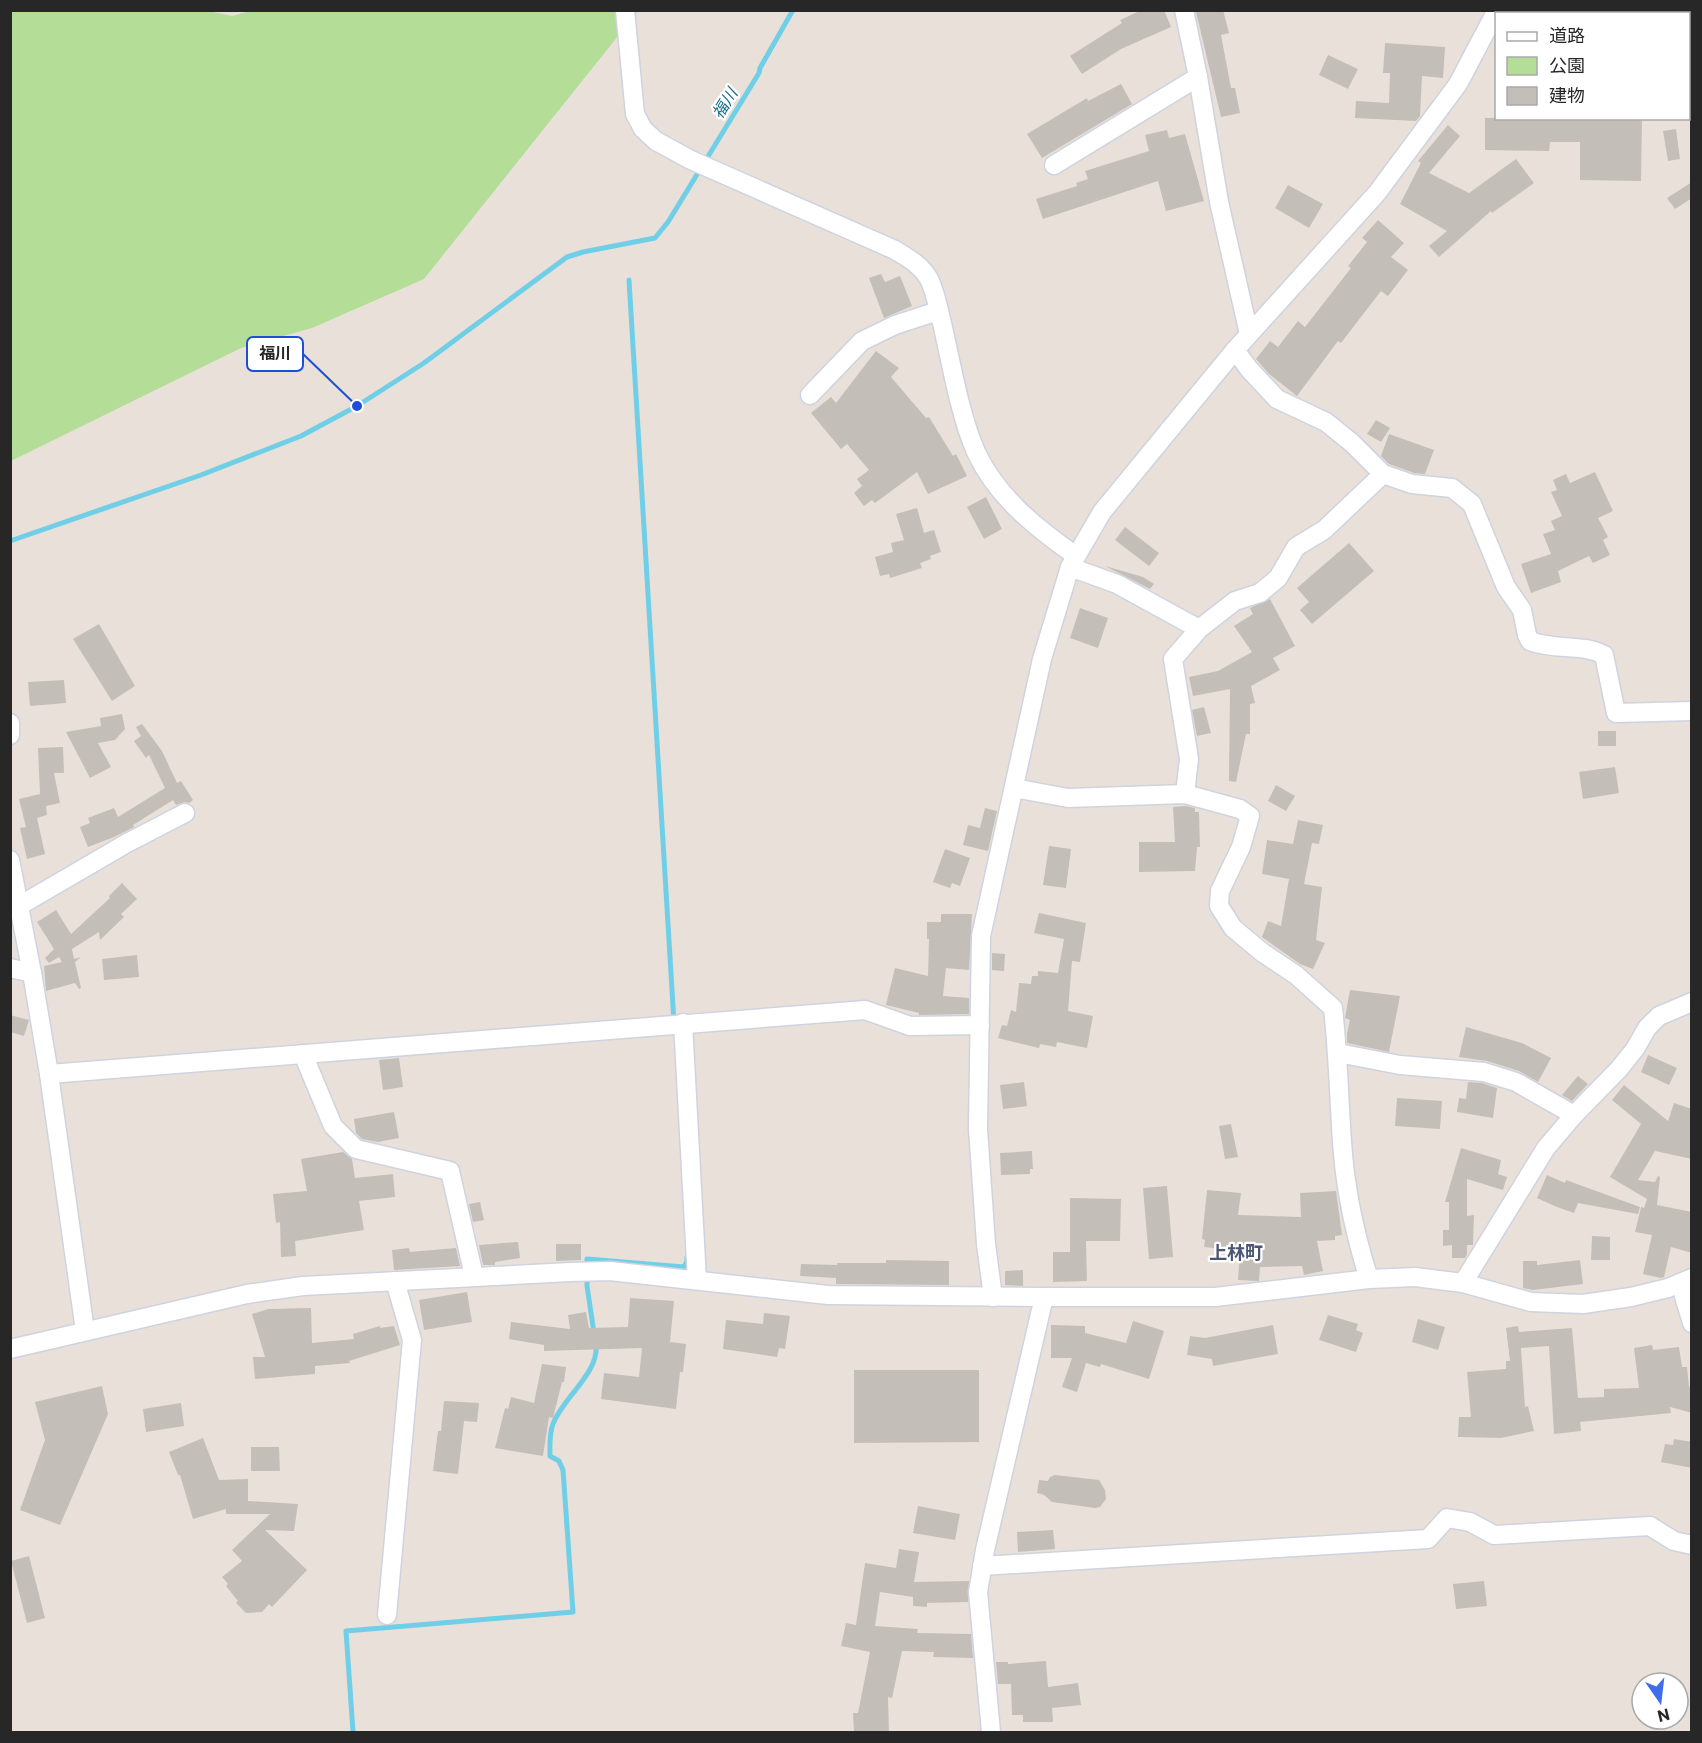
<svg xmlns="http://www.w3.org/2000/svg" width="1702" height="1743" viewBox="0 0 1702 1743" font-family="Commissioner,'Noto Sans JP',sans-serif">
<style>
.green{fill:#b4dd98}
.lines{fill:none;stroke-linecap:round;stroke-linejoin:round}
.stream{stroke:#70cfe6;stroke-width:5}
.building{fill:#c4beb9}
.minor-casing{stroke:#ced3df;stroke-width:21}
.minor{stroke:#fff;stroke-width:18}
.labels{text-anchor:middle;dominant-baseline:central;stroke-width:4.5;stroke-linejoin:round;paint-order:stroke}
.water-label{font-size:16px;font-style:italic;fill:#146c8d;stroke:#fff}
.quarter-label{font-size:18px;font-weight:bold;fill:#4b5574;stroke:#fff}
.leader{fill:none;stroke:#1d4ed8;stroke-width:2}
.callout-dot{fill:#1d4ed8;stroke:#fff;stroke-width:2}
.callout{fill:#fff;stroke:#1d4ed8;stroke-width:2}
.callout-label{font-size:16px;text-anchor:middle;font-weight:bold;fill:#272727}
</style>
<rect width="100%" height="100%" fill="#e9e1d9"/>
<polygon class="green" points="204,10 232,16 254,10 638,11 424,279 312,328 241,348 11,461 11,11"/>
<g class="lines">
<g class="stream">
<polyline points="629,280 674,1023"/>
<polyline points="10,541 201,475 301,436 357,406 424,363 567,257 583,252 655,238 668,222 759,73 760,68 793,10"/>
<polyline points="594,1333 587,1286 587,1259 684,1267 687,1261 687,1257"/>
<path d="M353,1732L346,1631L573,1612L563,1470L559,1461L550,1456C550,1446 549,1434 553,1424C563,1397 600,1373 596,1343"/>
</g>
</g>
<g class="building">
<polygon points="1142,10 1164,10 1171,27 1121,49 1082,74 1070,56 1122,23 1120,20"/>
<polygon points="1203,10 1223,10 1229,33 1221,35 1231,88 1235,88 1240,113 1221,117 1196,12"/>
<polygon points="1385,43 1445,47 1443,78 1422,76 1420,116 1416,121 1355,118 1356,101 1389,103 1390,73 1383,73"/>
<polygon points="1328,55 1358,69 1348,89 1319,75"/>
<polygon points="1121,84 1132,104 1042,158 1027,134 1087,98 1088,101"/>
<polygon points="1485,118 1642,118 1641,181 1580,180 1580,142 1550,142 1549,151 1485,150"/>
<polygon points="1448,125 1460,136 1429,173 1469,193 1516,159 1534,183 1492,213 1491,211 1439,257 1429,246 1447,231 1400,204 1421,163 1418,161"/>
<polygon points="1676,129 1680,159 1668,161 1663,131"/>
<polygon points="1167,130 1169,138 1185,134 1204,201 1166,211 1158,181 1043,219 1036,199 1077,186 1076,183 1088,179 1085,171 1149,151 1145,135"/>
<polygon points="1692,182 1692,198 1675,209 1667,198"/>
<polygon points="1288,185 1323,204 1309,228 1275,208"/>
<polygon points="1378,220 1404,243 1391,257 1408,270 1388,296 1381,291 1341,343 1338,341 1297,396 1269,374 1256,359 1270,341 1278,347 1298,321 1305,327 1351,268 1348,266 1367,242 1362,238"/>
<polygon points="881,274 885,282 900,276 912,306 884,318 869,278"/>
<polygon points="876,351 899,368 891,377 926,418 929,417 953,456 956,454 967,476 928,494 917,472 875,503 872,500 864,506 854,493 862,486 857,479 869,470 847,444 841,449 811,413 831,397 836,403"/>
<polygon points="1376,420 1390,428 1381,442 1367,434"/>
<polygon points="1389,434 1434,450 1425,474 1414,473 1389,464 1381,456"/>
<polygon points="1595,472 1613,511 1598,518 1608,537 1603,540 1610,555 1593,563 1589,556 1558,571 1561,582 1531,593 1521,564 1551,554 1543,534 1555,530 1551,521 1562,516 1551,492 1557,490 1553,480 1566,474 1570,483"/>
<polygon points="986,497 1002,529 984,539 967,507"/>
<polygon points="917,508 924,533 934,530 941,552 930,556 931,559 920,563 922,568 890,578 889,574 880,576 875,557 893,552 891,543 904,540 896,514"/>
<polygon points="1125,527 1159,553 1149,566 1115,540"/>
<polygon points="1349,543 1374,571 1312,624 1300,610 1309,602 1297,588"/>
<polygon points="1105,566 1143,577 1154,584 1150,589"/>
<polygon points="1270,599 1295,646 1273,658 1280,670 1251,686 1255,703 1250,704 1250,734 1246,734 1236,782 1229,781 1230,689 1193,696 1189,677 1218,671 1252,652 1234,626 1253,614 1250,608"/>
<polygon points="1080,608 1108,618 1098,648 1070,638"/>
<polygon points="99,624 135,686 112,701 73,639"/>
<polygon points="64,680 66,703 30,706 28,682"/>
<polygon points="1204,707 1211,733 1197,736 1192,710"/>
<polygon points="122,714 125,729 115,740 98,743 111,767 90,778 66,732 101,726 100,718"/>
<polygon points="142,724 162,751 177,783 181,781 193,800 189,803 185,802 176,805 173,800 133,825 134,827 114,837 88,847 80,827 90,823 88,818 114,808 118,817 165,788 149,755 146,758 134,741 141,736 136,727"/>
<rect x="1598" y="731" width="18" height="15"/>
<polygon points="63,747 64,773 54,773 60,803 46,806 47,815 37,818 45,854 27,859 20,828 26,827 19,799 40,794 38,748"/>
<polygon points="1615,767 1619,793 1583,799 1579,772"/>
<polygon points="1276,785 1295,796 1286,811 1268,801"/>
<polygon points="1186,806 1195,808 1195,812 1199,812 1200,847 1197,847 1195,871 1139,872 1139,842 1175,842 1173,807"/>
<polygon points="985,808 997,811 988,851 963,845 968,825 980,828"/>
<polygon points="1298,820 1323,825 1319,844 1312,843 1304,884 1322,887 1316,940 1325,943 1313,969 1300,964 1262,937 1268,921 1281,926 1289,879 1262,874 1267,840 1293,844"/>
<polygon points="1049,846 1071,849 1066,888 1043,885"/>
<polygon points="945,849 970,858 960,886 952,883 950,888 933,882"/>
<polygon points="122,883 137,899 121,914 124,917 100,940 99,932 72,949 74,959 81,957 75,962 81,988 79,989 75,983 46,991 44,966 62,962 59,957 49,963 45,958 54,949 37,922 56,910 71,934 110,898 109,896"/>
<polygon points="1039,913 1086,923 1080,962 1072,961 1068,1011 1093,1016 1087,1048 1057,1042 1056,1047 1040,1044 1039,1048 998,1038 1002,1025 1007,1026 1011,1010 1016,1012 1019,983 1031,984 1032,976 1038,976 1038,971 1058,973 1064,939 1034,933"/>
<polygon points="941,914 972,914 969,970 946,968 943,996 969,998 969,1014 919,1015 919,1013 886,1005 895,968 928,976 929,939 927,939 927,922 941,922"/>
<polygon points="992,953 1005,954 1004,971 992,970"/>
<polygon points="137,955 139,977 104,980 102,959"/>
<polygon points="1350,990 1400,996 1389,1052 1347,1043 1347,1034 1350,1020 1345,1018"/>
<polygon points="10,1015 29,1020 24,1036 10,1032"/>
<polygon points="1466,1027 1522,1043 1551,1058 1538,1082 1519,1071 1487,1061 1459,1057"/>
<polygon points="1648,1055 1677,1068 1669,1085 1641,1072"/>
<polygon points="399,1058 403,1087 383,1090 379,1060"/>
<polygon points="1578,1076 1588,1084 1572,1101 1562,1095"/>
<polygon points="1024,1082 1027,1106 1003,1109 1000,1085"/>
<polygon points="1468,1082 1482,1083 1497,1088 1493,1118 1457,1112 1459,1098 1466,1099"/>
<polygon points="1624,1085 1668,1121 1674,1103 1692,1109 1692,1159 1655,1151 1638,1180 1655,1182 1658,1176 1660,1177 1657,1205 1692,1212 1692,1253 1671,1247 1664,1277 1661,1278 1643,1274 1652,1235 1635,1232 1641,1207 1644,1208 1647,1199 1610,1177 1641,1124 1612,1100"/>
<polygon points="1397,1098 1442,1101 1440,1129 1395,1126"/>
<polygon points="394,1112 399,1138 378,1142 362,1139 356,1133 354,1119"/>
<polygon points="1231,1124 1238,1157 1225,1159 1219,1126"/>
<polygon points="1461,1148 1501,1160 1498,1174 1507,1177 1503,1190 1467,1179 1467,1216 1474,1215 1473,1245 1467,1245 1467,1254 1465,1258 1452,1258 1452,1245 1443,1246 1443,1230 1449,1230 1449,1202 1445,1202"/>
<polygon points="1032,1151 1033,1169 1030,1169 1030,1174 1001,1175 1000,1153"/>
<polygon points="343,1152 352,1159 355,1178 393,1174 395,1197 359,1201 364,1230 295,1241 296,1256 281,1257 280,1222 276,1223 273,1194 307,1191 301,1159"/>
<polygon points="1547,1175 1565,1183 1566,1180 1640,1207 1638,1214 1578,1203 1574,1213 1557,1207 1537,1198"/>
<polygon points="1167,1186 1173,1257 1149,1259 1143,1188"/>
<polygon points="1207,1190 1241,1193 1238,1215 1301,1217 1300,1193 1336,1191 1342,1235 1335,1236 1335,1240 1317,1241 1323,1271 1304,1275 1302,1266 1260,1267 1259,1281 1238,1280 1240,1251 1204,1247 1205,1240 1202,1239"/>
<polygon points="1070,1198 1121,1199 1120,1241 1086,1241 1087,1281 1053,1282 1053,1252 1070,1252"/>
<polygon points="480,1202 484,1220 473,1222 469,1204"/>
<polygon points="1592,1236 1610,1237 1610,1260 1591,1260"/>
<polygon points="518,1242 520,1258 495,1262 495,1265 483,1265 479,1245"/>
<polygon points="556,1244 581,1244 581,1260 556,1261"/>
<polygon points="409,1248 410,1252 456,1248 460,1266 394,1270 392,1250"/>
<polygon points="886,1260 949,1261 949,1285 836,1284 836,1278 800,1276 801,1264 837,1265 837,1263 886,1263"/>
<polygon points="1580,1260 1583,1284 1533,1290 1523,1288 1523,1261 1537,1261 1537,1265"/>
<polygon points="1023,1270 1023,1286 1005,1285 1005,1271"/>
<polygon points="467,1292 472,1322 424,1330 419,1300"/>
<polygon points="630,1298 674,1301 670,1342 686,1344 683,1372 680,1372 676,1409 601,1399 604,1373 639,1377 642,1348 544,1351 544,1345 509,1339 511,1322 570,1329 568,1315 586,1312 589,1328 628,1327"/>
<polygon points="311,1308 312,1343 354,1339 353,1334 380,1326 380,1328 394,1326 400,1345 349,1361 350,1363 315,1366 315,1374 255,1379 253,1357 265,1357 252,1314 268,1309"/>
<polygon points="764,1313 790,1316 785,1349 779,1348 777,1357 723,1349 726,1320 763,1324"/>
<polygon points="1328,1315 1358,1324 1356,1330 1363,1333 1356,1352 1319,1340"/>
<polygon points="1418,1319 1445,1327 1438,1350 1412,1342"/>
<polygon points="1133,1321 1164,1331 1149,1379 1101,1364 1100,1367 1086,1363 1077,1392 1062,1387 1072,1358 1051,1358 1051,1325 1085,1326 1085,1333 1126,1343"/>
<polygon points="1273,1325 1278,1354 1213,1366 1212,1359 1187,1355 1190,1336 1205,1338"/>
<polygon points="1518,1326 1519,1332 1572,1328 1578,1398 1604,1397 1604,1389 1639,1388 1634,1348 1652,1345 1653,1350 1679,1347 1682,1367 1687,1367 1689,1387 1692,1388 1692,1413 1670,1407 1671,1413 1580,1422 1581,1431 1554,1434 1549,1346 1521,1348 1525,1407 1528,1406 1534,1431 1501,1438 1458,1437 1459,1417 1471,1417 1467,1372 1506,1369 1506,1361 1510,1361 1506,1328"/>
<polygon points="542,1364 566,1367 564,1382 562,1382 553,1418 549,1417 543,1456 495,1448 505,1408 508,1409 511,1397 534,1403"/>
<polygon points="854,1370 979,1370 979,1442 854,1443"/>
<polygon points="102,1386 108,1414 60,1525 20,1510 45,1440 35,1402"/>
<polygon points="444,1401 479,1403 477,1422 464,1421 458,1474 433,1471 438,1431 441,1431"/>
<polygon points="181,1403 184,1426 146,1432 143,1409"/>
<polygon points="203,1438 219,1480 248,1479 248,1501 298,1504 294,1531 265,1530 307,1570 272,1607 269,1604 262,1612 246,1613 236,1603 238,1601 226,1586 228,1584 222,1577 242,1561 232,1550 270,1514 226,1514 226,1509 193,1519 180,1475 178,1475 169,1452"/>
<polygon points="1674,1439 1692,1442 1692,1468 1661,1462 1665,1444 1673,1445"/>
<polygon points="251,1447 279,1447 280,1471 251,1471"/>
<polygon points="1055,1475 1099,1480 1105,1490 1106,1499 1100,1507 1095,1508 1052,1502 1044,1495 1037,1493 1039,1480 1048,1481 1050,1477"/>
<polygon points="918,1506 960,1514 955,1540 913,1533"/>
<polygon points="1053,1530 1055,1549 1018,1552 1017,1532"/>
<polygon points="899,1549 919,1552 914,1582 969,1581 968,1602 927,1603 927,1607 913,1606 913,1597 880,1592 875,1626 918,1629 917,1633 971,1634 973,1658 933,1657 934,1652 902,1651 892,1698 888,1697 889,1732 854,1732 853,1713 858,1713 870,1652 841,1646 846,1623 856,1625 865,1563 896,1568"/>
<polygon points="29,1556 45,1618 27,1623 11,1561"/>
<polygon points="1484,1581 1487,1606 1456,1609 1453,1584"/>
<polygon points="1046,1661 1048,1687 1078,1683 1081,1705 1052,1708 1053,1722 1023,1722 1023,1715 1012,1715 1011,1684 998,1684 996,1662 1008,1662 1008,1664"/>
</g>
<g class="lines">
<defs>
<g id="minor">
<path d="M625,10L635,114L643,129L656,141L691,160L895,250C908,258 921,265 929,279C936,293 938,308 942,323C951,362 960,416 976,452C997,497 1036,528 1076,556"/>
<polyline points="1184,10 1198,77 1219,202 1249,334"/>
<polyline points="1054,165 1198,77"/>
<path d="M1235,350L1249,369L1277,399L1326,422L1352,443L1383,474L1412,484L1452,488L1472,504L1506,587L1522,610L1527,635L1530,641C1556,651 1581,643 1604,655L1616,713L1692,711"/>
<polyline points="810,395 862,341 895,325 938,311"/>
<polyline points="1070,567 1117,584 1199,629"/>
<polyline points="10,723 10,735"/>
<path d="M1014,788L1068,798L1185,794L1240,809L1250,816L1241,847L1220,891L1219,906L1233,928L1263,953L1296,975L1333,1008C1338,1053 1339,1097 1342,1142C1345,1188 1355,1235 1369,1279"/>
<polyline points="1185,794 1189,759 1173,659 1199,629 1235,601 1260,593 1278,578 1296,547 1324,530 1383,474"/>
<polyline points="10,860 32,973 49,1074 85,1331"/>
<polyline points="19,906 127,843 185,813"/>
<polyline points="10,968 32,973"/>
<polyline points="683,1023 697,1280"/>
<polyline points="1338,1053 1400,1065 1484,1072 1516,1082 1574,1115"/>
<polyline points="303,1054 333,1126 356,1149 450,1171 474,1276"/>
<polyline points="49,1074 865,1010 910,1026 980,1025"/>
<polyline points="1463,1283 1546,1148 1574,1115 1619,1069 1635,1049 1647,1028 1659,1016 1692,1002"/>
<polyline points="1680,1283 1692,1323"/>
<polyline points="993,1297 986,1244 978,1129 981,936 1042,659 1070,567 1102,512 1235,350 1377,193 1458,84 1497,10"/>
<polyline points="10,1349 247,1294 303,1286 570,1272 610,1271 828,1295 1044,1297 1215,1297 1369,1279 1415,1277 1463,1283 1531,1302 1583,1304 1631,1297 1668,1288 1692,1278"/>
<polyline points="982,1566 1428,1539 1447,1518 1470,1522 1494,1535 1650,1526 1674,1541 1692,1545"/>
<polyline points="387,1615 412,1340 395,1281"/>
<polyline points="991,1732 978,1592 985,1550 1044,1297"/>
</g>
</defs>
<use href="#minor" class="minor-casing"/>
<use href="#minor" class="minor"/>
</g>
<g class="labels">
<g class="water-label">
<text transform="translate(724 103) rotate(-58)">福川</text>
</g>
<g class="quarter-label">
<text x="1236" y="1252">上林町</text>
</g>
</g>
<path class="leader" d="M357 406L303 354"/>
<circle class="callout-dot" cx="357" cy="406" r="6"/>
<rect class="callout" x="247" y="337" width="56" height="34" rx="6"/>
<g class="callout-label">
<text x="275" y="359">福川</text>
</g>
<rect width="1702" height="1743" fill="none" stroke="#272727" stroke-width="24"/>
<rect x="1495" y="12" width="195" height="108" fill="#ffffff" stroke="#a9a9a9" stroke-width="1.5"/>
<rect x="1507" y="32" width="30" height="9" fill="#ffffff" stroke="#a9a9a9" stroke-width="1.5"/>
<text x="1549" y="42" font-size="18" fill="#272727">道路</text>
<rect x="1507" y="57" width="30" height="18" fill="#b4dd98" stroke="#a9a9a9" stroke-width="1.5"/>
<text x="1549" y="72" font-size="18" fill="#272727">公園</text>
<rect x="1507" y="87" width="30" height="18" fill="#c4beb9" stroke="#a9a9a9" stroke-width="1.5"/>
<text x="1549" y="102" font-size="18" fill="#272727">建物</text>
<g transform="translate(1660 1701) rotate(166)"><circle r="28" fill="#ffffff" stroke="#a9a9a9" stroke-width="1.5"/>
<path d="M0-4.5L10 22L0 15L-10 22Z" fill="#406dee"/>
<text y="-9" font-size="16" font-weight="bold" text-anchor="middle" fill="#272727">N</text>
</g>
</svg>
